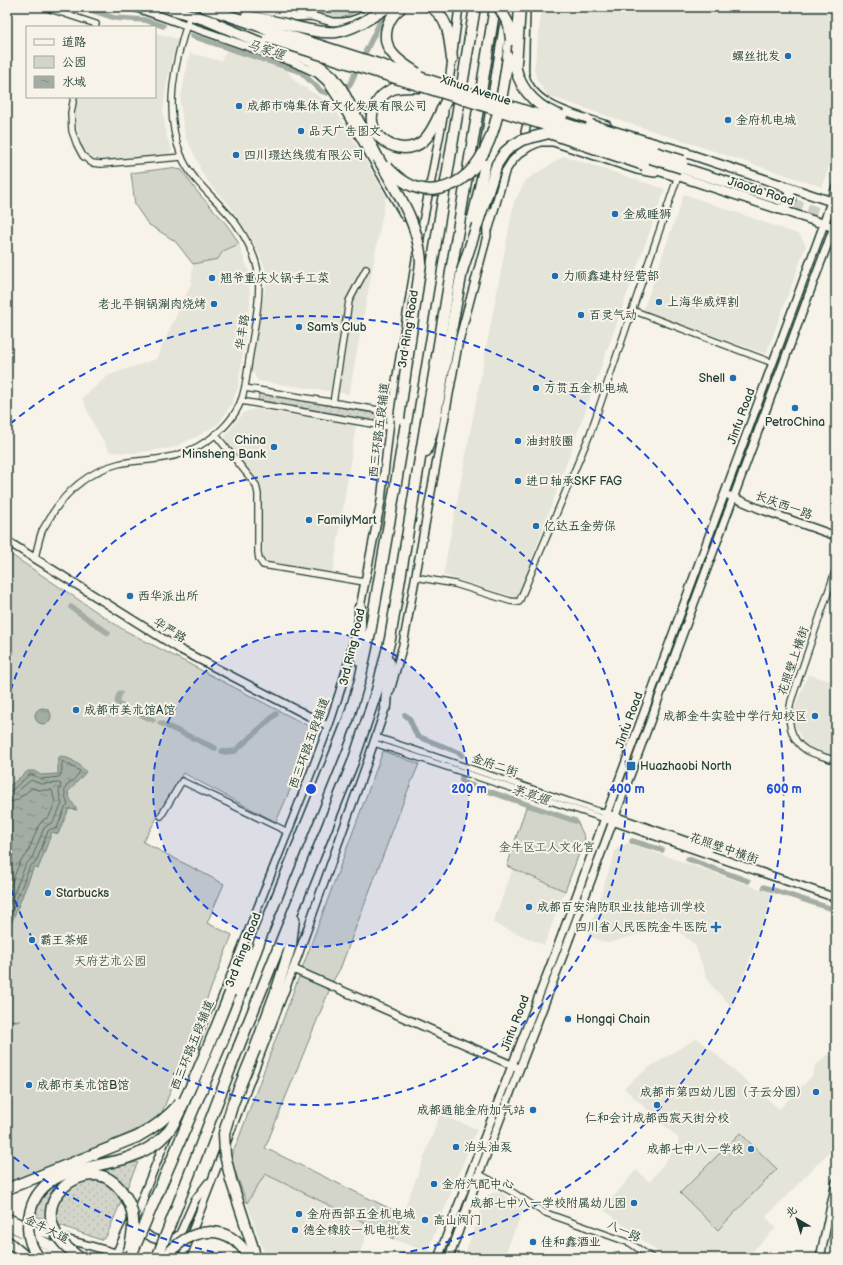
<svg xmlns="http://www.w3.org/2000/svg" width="843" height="1265" font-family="'Balsamiq Sans','LXGW WenKai TC',sans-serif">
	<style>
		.built { fill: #e5e4d9 }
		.grass { fill: url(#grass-dots); stroke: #79897f }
		.green { fill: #d3d5ca; stroke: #79897f }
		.water { fill: url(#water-ripples); stroke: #6f8077 }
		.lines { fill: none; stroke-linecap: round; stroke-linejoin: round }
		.shore { stroke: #546a60; stroke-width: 1 }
		.stream { stroke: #6f8077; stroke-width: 1.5 }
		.canal { stroke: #a4ada3; stroke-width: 5.5 }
		.highway-tunnel { stroke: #cccfc4; stroke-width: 10; stroke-dasharray: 10 5; stroke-linecap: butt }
		.street-casing { stroke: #1f3d34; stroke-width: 8 }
		.secondary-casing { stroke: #1f3d34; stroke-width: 10 }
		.primary-casing { stroke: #1f3d34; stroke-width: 11 }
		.highway-casing { stroke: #1f3d34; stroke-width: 13 }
		.street { stroke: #f7f3e8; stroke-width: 5.5 }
		.secondary { stroke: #f7f3e8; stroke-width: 7 }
		.primary { stroke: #f7f3e8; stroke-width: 8 }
		.highway { stroke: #f7f3e8; stroke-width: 10 }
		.highway-bridge-casing { stroke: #1f3d34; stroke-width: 13; stroke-linecap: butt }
		.highway-bridge { stroke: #f7f3e8; stroke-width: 10 }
		.ring { fill: none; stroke: #1d4ed8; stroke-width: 2; stroke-dasharray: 7 5 }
		.poi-dot { fill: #1f6fb2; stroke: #f7f3e8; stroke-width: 1.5 }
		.labels { text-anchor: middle; stroke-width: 4; stroke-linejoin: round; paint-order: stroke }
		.poi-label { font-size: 12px; fill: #1f3d34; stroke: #f7f3e8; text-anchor: start }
		.street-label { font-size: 12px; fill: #1f3d34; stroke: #f7f3e8 }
		.park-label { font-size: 12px; fill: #435b52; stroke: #f7f3e8 }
		.water-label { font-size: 13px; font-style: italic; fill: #405950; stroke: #f7f3e8 }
		.centre { fill: #1d4ed8; stroke: #f7f3e8; stroke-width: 2 }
		.ring-label { font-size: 12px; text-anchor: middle; font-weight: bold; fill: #1d4ed8; stroke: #f7f3e8; stroke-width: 4; stroke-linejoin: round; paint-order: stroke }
	</style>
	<defs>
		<pattern id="grass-dots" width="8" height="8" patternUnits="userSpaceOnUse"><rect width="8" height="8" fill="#d3d5ca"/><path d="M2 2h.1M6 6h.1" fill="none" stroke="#b5b8ae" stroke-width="1.8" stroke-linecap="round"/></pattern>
		<pattern id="water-ripples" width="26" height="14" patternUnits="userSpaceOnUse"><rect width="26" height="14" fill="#a4ada3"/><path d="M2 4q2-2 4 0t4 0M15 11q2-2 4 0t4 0" fill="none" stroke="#858e86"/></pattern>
	</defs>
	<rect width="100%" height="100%" fill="#f7f3e8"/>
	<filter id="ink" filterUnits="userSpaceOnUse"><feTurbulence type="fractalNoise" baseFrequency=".025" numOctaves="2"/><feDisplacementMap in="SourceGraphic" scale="8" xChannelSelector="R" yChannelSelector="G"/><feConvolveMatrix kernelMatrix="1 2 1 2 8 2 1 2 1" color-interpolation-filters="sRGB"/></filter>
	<g filter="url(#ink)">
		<!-- built -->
		<g class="built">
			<polygon points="542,7 836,7 836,144 822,187 548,96 537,80 534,70"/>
			<polygon points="155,33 179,39 176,46 172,59 167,82 163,112 167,138 172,149 168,157 99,161 91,156 83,148 80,139 74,116 77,97 155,97"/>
			<polygon points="227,49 287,71 296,82 329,103 337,112 386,196 349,394 258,381 251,369 266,283 265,268 256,247 229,205 212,187 200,170 199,164 185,136 180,103 187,65 190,53 221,61"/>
			<polygon points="564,156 665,189 518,598 443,575 514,202 526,180"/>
			<polygon points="684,194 800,235 806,246 766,354 643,311"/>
			<polygon points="239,244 249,272 250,302 238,387 230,407 218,424 198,436 172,448 133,453 110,452 93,423 82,398 109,375 156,359 191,284 193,264 218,259 223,251"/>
			<polygon points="255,409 356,425 333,572 266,562 262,557 263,551 260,487 227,441 225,436 243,413 250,410"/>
			<polygon points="808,674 836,683 836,757 805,745 794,723 794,710"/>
			<polygon points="628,843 774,894 732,1007 712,986 706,976 695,945 682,934 661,922 647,932 608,943 587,936 616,849"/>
			<polygon points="513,868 565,891 544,945 493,923"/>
			<polygon points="697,1038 779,1109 812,1076 815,1066 827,1055 836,1057 836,1131 831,1150 766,1217 776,1228 746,1258 665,1258 603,1209 636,1170 650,1182 678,1144 678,1138 624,1088 648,1068"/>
			<polygon points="440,1115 477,1129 427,1252 393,1239"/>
			<polygon points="265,1173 370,1225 358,1258 266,1258 247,1203"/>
			<polygon points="498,1191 524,1209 503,1258 463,1258 487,1195"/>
		</g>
		<!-- grass -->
		<g class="grass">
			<polygon points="259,393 377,414 376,421 258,400"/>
			<polygon points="138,1162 106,1237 101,1240 32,1215 45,1192 54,1185 67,1177 88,1171 107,1168"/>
		</g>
		<!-- green -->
		<g class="green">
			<polygon points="273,7 361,7 341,20 296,7 294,14"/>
			<path d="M170,168L182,170C188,179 194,188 200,195C215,212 228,223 239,244L223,251L218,259L193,264L175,241L148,224L135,205L131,173Z"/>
			<polygon points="7,552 124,630 316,730 276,822 183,773 143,842 224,884 207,923 232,935 159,1120 60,1163 16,1180 7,1182"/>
			<polygon points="383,751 419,764 406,795 340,969 333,981 265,1148 401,1214 393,1239 370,1225 265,1174 247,1203 230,1158 237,1143"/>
			<polygon points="526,807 576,819 585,838 565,891 507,866"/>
			<polygon points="740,1133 777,1169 718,1230 680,1193"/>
		</g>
		<!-- water -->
		<g class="water">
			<circle cx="43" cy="716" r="8"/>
			<path d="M61,756C70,758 80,764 86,772L68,792L70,799L77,810L69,809L58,834L52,832L38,869L34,867L7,934V788L28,771H34L41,775L58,774V758Z"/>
		</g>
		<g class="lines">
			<!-- shore -->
			<g class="shore">
				<path d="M7,792L11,791L29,775H33L41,779L59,777C64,772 60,766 63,761L80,771C71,788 59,780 68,805L65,808L57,828L51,829L48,831L36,862L30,866L7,923"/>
				<polyline points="7,797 13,795 31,780 41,784 59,783 61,784 59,792 62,804 53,822 48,825 44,828 32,858 26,864 7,910"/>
				<polyline points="7,803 17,800 32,788 39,790 52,790 55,803 49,817 43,820 39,825 27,854 20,862 7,894"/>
			</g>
			<!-- stream -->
			<polyline class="stream" points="7,1020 20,1021"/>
			<!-- canal -->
			<g class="canal">
				<polyline points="81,7 115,18 145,20 163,26"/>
				<polyline points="192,36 301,72 321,91 327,93"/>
				<polyline points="345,88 350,84 381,20 394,7"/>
				<polyline points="71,607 108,633"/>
				<path d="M120,693C118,697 116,701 119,705L153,720"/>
				<polyline points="405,715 409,718 417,736 460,753 462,755"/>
				<polyline points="160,723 215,748"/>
				<polyline points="222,751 226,752 235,751 276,714"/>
				<polyline points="462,777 462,782 465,783 575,821"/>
				<polyline points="632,841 662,850"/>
				<polyline points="688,859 748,881"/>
				<polyline points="764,887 836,910"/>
			</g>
			<!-- highway-tunnel -->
			<polyline class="highway-tunnel" points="779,199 836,218"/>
			<defs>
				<g id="street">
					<polyline points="44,7 96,24 95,27"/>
					<polyline points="74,97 71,113 72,131 77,145 83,156 92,163 101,164 182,157"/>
					<polyline points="632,310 773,363"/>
					<polyline points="245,388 391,412"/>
					<polyline points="241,401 389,427"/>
					<polyline points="333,403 349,301 366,269"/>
					<polyline points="215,434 256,485 258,494 258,553 259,559 263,565 364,582"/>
					<path d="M35,558C37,549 39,539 42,531C44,527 47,523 49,519C65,492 87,472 118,464C133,460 148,461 163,458C195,454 229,431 241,401C246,388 247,373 249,360C253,332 264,290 256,263C252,249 245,237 237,225C221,202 191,182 181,155C163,110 175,59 190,15"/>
					<path d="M836,569L791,701C787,719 789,739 806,750C815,755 826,757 836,761"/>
					<polyline points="415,577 455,584 510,601 519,602 590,434 678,176"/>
					<polyline points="376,737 607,814"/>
					<polyline points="374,743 605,819"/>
					<polyline points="161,816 182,781 288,832"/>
					<polyline points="479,1174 514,1193 543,1212 630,1243 652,1258"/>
				</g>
				<g id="secondary">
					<polyline points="134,7 293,62 317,73 327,82 340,102 405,217"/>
					<polyline points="250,7 295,17 311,16 333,22 343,22 350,21 361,17 376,7"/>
					<path d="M526,7C526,23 525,38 525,54C525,60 524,69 525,75C533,107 580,116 607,125"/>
					<polyline points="448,89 459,7"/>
					<polyline points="528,142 525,132 529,115"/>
					<polyline points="484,146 503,28 506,18"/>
					<polyline points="489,228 505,172 512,161 520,153 529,147 540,142 553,142 637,170 655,173"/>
					<polyline points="419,243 444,112"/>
					<polyline points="730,496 760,509 836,536"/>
					<polyline points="7,541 181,650 328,726"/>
					<polyline points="359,612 381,501 391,412 417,253"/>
					<polyline points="390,691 403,645 458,345 487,236 486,202"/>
					<polyline points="611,815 709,849"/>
					<polyline points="609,820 836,898"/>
					<polyline points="293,969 516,1067"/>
					<path d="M203,1046C232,973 261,899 290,826C316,760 344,693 357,624"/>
					<polyline points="145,1199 142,1226 145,1233 152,1238 158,1240 173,1239 180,1234 195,1200 208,1183"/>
					<polyline points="7,1217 40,1232 116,1253 128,1258"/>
					<polyline points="114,1258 141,1201 168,1134"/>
					<polyline points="182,1258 293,969 367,763 387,703"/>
					<polyline points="438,1258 556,951 824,224"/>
					<polyline points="449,1258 479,1174 564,953 834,227"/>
					<polyline points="820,1258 836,1182"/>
				</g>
				<g id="primary">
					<polyline points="686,153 836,203"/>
					<polyline points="678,176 836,228"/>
					<polyline points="778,209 786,207 791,200 790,192 784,187"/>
					<polyline points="824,224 836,188"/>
					<polyline points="834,227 836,219"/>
				</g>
				<g id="highway">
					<polyline points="164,7 214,22"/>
					<polyline points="204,7 271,30"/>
					<path d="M431,7C450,20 449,38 452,59"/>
					<polyline points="247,16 272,21"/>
					<polyline points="209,21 266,45 297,55 310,60 322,68 332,76 341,88 378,158"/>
					<polyline points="508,57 513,7"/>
					<path d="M420,87C411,87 401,86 393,89C385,92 379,98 375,106C360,134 400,161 423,141C434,131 439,114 446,101"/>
					<polyline points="654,144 686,153"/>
					<polyline points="644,165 678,176"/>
					<polyline points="682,168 779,199"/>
					<polyline points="426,451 434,425 462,271"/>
					<polyline points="360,607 360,661"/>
					<polyline points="386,706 389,662"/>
					<polyline points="230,993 249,953"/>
					<polyline points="223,1040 264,929 335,753 348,720 360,680 370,633 395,489 475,7"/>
					<polyline points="239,1046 353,762 377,690 390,639 495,7"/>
					<polyline points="255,1049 278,986 291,945 294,919"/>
					<polyline points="7,1224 75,1258"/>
					<polyline points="7,1236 53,1258"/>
				</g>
			</defs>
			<!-- street casing -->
			<use href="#street" class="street-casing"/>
			<!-- secondary casing -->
			<use href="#secondary" class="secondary-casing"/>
			<!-- primary casing -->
			<use href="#primary" class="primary-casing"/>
			<!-- highway casing -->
			<use href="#highway" class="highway-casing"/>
			<!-- street -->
			<use href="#street" class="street"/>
			<!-- secondary -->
			<use href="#secondary" class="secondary"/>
			<!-- primary -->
			<use href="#primary" class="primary"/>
			<!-- highway -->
			<use href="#highway" class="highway"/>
			<defs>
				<g id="highway-bridge">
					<path d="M402,7C387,17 380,38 392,53C399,62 408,67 417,73"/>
					<polyline points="499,7 509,25 511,40"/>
					<path d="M520,7C519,22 518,36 517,51C517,57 515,64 516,69C521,92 541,110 562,116"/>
					<path d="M272,21C291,25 317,34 336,32C355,29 372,17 388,7"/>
					<polyline points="271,30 683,161"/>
					<polyline points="268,38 682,168"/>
					<polyline points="591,125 654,144"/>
					<path d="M378,158C397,192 419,223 421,263L399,418"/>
					<path d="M387,167C400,181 417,193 438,189C493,179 501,102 508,57"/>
					<polyline points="473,218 485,165"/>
					<polyline points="462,271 497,164 505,152 512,146 522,140 549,133 644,165"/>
					<path d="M7,1189L137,1137C154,1128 167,1118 180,1103"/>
					<polyline points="7,1241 27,1258"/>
					<path d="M39,1258C30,1246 26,1233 29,1218C36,1167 90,1170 127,1158C143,1153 157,1144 168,1132C176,1122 181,1109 186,1097C202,1063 216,1028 230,993"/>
					<path d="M80,1258C68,1249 57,1240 53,1226C43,1199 70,1173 97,1175C116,1177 132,1201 133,1219C134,1227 132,1237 130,1246"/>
					<polyline points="130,1258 223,1040"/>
					<polyline points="157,1258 239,1046"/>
					<path d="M165,1258C188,1227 229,1220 249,1258"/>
					<polyline points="255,1258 253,1248 231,1180 225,1155 224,1133 233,1103 255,1049"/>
				</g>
			</defs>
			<!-- highway-bridge casing -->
			<use href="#highway-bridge" class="highway-bridge-casing"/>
			<!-- highway-bridge -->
			<use href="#highway-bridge" class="highway-bridge"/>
		</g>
	</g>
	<!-- distance rings -->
	<circle cx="311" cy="789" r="158" fill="#1d4ed8" fill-opacity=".12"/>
	<g class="ring">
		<circle cx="311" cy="789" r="158"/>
		<path d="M7 702A316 316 0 1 1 7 876"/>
		<path d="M249 1258A473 473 0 0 1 10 1154M10 424A473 473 0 1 1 373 1258"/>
	</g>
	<!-- markers -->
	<g class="poi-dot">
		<circle cx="788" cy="56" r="4"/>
		<circle cx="239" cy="106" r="4"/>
		<circle cx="728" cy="120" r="4"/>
		<circle cx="301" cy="131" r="4"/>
		<circle cx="236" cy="155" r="4"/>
		<circle cx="615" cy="214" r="4"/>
		<circle cx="555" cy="276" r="4"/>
		<circle cx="212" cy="278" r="4"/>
		<circle cx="659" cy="302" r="4"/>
		<circle cx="214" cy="304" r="4"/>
		<circle cx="581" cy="315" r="4"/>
		<circle cx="299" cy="327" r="4"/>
		<circle cx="733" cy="378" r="4"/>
		<circle cx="536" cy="388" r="4"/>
		<circle cx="795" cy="408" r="4"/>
		<circle cx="518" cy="441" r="4"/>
		<circle cx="274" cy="447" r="4"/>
		<circle cx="518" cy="481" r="4"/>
		<circle cx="309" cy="520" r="4"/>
		<circle cx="536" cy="526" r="4"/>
		<circle cx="130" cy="596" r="4"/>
		<circle cx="76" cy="710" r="4"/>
		<circle cx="815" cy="716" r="4"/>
		<rect x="626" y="761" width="10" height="10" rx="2"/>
		<circle cx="48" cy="893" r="4"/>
		<circle cx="529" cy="907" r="4"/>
		<path d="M714 921h4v4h4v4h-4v4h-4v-4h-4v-4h4z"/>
		<circle cx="32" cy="940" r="4"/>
		<circle cx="568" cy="1019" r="4"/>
		<circle cx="29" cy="1085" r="4"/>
		<circle cx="816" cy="1092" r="4"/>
		<circle cx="657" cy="1105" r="4"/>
		<circle cx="533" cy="1110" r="4"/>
		<circle cx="456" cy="1147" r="4"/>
		<circle cx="751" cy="1149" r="4"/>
		<circle cx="434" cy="1184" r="4"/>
		<circle cx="634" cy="1203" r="4"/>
		<circle cx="299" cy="1214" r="4"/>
		<circle cx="425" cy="1220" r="4"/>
		<circle cx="295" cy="1230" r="4"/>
		<circle cx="533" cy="1242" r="4"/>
	</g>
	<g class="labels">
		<!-- poi labels -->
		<g class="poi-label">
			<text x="780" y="60" text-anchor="end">螺丝批发</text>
			<text x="247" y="110">成都市嗨集体育文化发展有限公司</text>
			<text x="736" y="124">金府机电城</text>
			<text x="309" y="135">品天广告图文</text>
			<text x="244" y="159">四川璟达线缆有限公司</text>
			<text x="623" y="218">金威睡狮</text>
			<text x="563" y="280">力顺鑫建材经营部</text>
			<text x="220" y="282">翘爷重庆火锅·手工菜</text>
			<text x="667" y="306">上海华威焊割</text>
			<text x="206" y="308" text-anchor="end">老北平铜锅涮肉烧烤</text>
			<text x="589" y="319">百灵气动</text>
			<text x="307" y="331">Sam's Club</text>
			<text x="725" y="382" text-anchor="end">Shell</text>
			<text x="544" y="392">万贯五金机电城</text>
			<text x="795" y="426" text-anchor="middle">PetroChina</text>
			<text x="266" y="444" text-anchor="end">China<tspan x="266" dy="14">Minsheng Bank</tspan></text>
			<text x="526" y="445">油封胶圈</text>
			<text x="526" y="485">进口轴承SKF FAG</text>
			<text x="317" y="524">FamilyMart</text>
			<text x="544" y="530">亿达五金劳保</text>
			<text x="138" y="600">西华派出所</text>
			<text x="84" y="714">成都市美术馆A馆</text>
			<text x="807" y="720" text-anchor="end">成都金牛实验中学行知校区</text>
			<text x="640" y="770">Huazhaobi North</text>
			<text x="56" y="897">Starbucks</text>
			<text x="537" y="911">成都百安消防职业技能培训学校</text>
			<text x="707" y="931" text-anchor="end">四川省人民医院金牛医院</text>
			<text x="40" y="944">霸王茶姬</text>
			<text x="576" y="1023">Hongqi Chain</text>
			<text x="37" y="1089">成都市美术馆B馆</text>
			<text x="808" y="1096" text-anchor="end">成都市第四幼儿园（子云分园）</text>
			<text x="525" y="1114" text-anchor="end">成都通能金府加气站</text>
			<text x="657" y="1122" text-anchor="middle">仁和会计成都西宸天街分校</text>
			<text x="464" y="1151">泊头油泵</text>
			<text x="743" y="1153" text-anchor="end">成都七中八一学校</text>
			<text x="442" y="1188">金府汽配中心</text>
			<text x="626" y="1207" text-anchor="end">成都七中八一学校附属幼儿园</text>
			<text x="307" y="1218">金府西部五金机电城</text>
			<text x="433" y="1224">高山阀门</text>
			<text x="303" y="1234">德全橡胶一机电批发</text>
			<text x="541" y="1246">佳和鑫酒业</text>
		</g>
		<!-- street labels -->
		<g class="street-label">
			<text transform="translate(476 90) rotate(18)" y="4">Xihua Avenue</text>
			<text transform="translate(761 191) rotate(18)" y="4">Jiaoda Road</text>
			<text transform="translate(408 329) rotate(-81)" y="4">3rd Ring Road</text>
			<text transform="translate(242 332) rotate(-81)" y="4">华丰路</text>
			<text transform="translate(741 416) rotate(-70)" y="4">Jinfu Road</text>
			<text transform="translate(379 430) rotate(-83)" y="4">西三环路五段辅道</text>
			<text transform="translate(784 505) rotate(20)" y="4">长庆西一路</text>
			<text transform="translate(170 630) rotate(32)" y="4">华严路</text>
			<text transform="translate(352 647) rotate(-77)" y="4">3rd Ring Road</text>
			<text transform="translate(793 661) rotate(-71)" y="4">花照壁上横街</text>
			<text transform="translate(629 720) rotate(-70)" y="4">Jinfu Road</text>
			<text transform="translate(309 743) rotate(-70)" y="4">西三环路五段辅道</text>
			<text transform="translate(495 765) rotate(19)" y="4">金府二街</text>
			<text transform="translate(724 848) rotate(19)" y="4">花照壁中横街</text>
			<text transform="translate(243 950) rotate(-69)" y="4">3rd Ring Road</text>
			<text transform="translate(515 1023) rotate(-69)" y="4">Jinfu Road</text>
			<text transform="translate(192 1045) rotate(-68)" y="4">西三环路五段辅道</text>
			<text transform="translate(47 1229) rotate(27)" y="4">金牛大道</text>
			<text transform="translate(624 1231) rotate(24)" y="4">八一路</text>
		</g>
		<!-- park labels -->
		<g class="park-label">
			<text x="547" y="851">金牛区工人文化宫</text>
			<text x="110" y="965">天府艺术公园</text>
		</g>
		<!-- water labels -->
		<g class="water-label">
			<text transform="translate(266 49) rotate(18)" y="5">马家堰</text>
			<text transform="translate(531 794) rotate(19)" y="5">茅草堰</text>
		</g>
	</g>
	<circle cx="311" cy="789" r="6" class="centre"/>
	<g class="ring-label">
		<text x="469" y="793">200 m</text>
		<text x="627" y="793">400 m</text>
		<text x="784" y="793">600 m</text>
	</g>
	<!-- margin -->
	<rect width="843" height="1265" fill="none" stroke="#f7f3e8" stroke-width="24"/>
	<rect x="12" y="12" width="819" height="1241" fill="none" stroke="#1f3d34" stroke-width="1.5" filter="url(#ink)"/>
	<!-- legend -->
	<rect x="26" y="26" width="130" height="72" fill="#f7f3e8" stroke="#a1aaa0"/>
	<rect x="34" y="39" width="20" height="6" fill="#f7f3e8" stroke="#a1aaa0"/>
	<text x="62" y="46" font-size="12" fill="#1f3d34">道路</text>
	<rect x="34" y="56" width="20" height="12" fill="#d3d5ca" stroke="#a1aaa0"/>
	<text x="62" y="66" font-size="12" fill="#1f3d34">公园</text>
	<rect x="34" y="76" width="20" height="12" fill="url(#water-ripples)" stroke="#a1aaa0"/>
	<text x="62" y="86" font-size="12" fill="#1f3d34">水域</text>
	<!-- north arrow -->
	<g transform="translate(797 1219) rotate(322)" stroke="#f7f3e8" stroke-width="3" paint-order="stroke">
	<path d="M0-3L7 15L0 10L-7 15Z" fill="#1f3d34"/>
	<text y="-6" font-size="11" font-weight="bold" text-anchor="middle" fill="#1f3d34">北</text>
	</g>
</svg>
